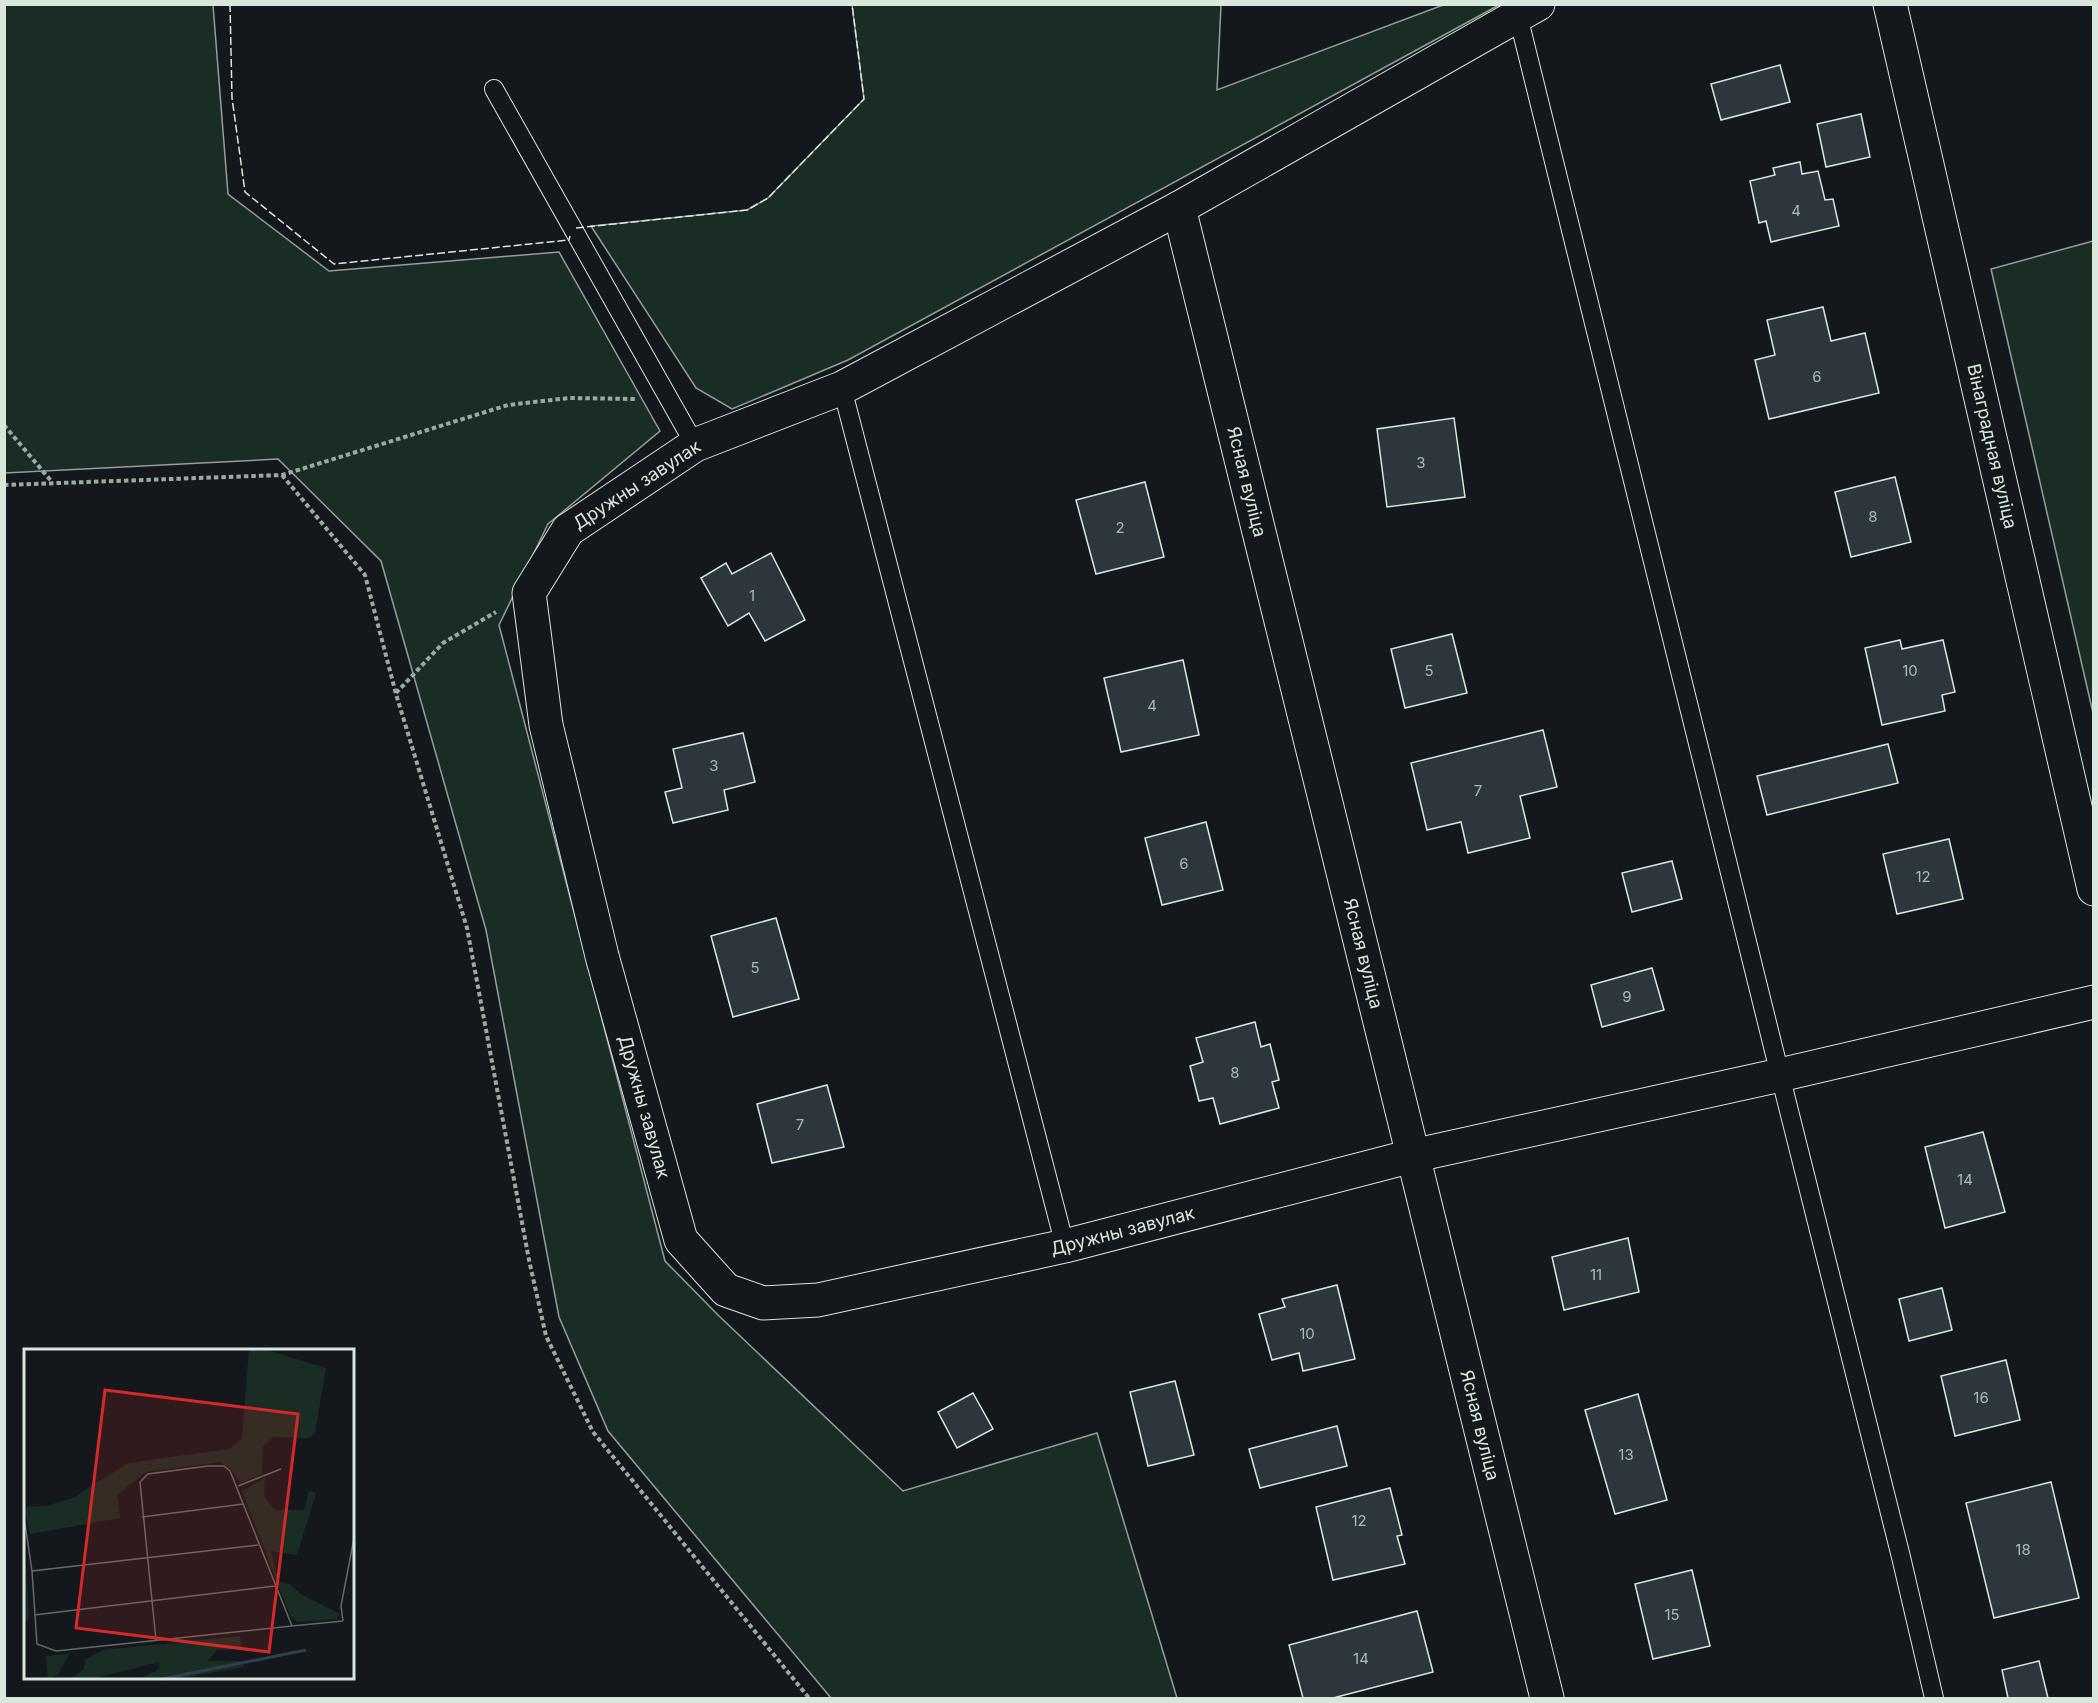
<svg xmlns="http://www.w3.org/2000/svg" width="2098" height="1703" font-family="Inter,sans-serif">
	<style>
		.green { fill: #1a2d24; stroke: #939e99; stroke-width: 1.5 }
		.building { fill: #2c363c; stroke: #d8e6dc; stroke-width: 1.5 }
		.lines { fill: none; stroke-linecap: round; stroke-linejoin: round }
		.lane-casing { stroke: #d8e6dc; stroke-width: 20 }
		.street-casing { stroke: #d8e6dc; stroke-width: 35 }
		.path { stroke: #9da8a2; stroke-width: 4; stroke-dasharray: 4.5 3; stroke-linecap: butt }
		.lane { stroke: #14181c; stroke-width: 18 }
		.street { stroke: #14181c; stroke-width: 33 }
		.fence { stroke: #d8e6dc; stroke-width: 1.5; stroke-dasharray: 8 3; stroke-linecap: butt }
		.labels { text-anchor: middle; stroke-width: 4.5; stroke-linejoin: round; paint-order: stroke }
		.number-label { font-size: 15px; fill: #adbab4 }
		.street-label { font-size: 18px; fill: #d8e6dc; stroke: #14181c }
		.inset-river { fill: none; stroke: #2f3f4d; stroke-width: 3 }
		.inset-road { fill: none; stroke: #626a69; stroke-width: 1.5 }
		.view { fill: #d62828; fill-opacity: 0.15; stroke: #d62828; stroke-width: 3 }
		.inset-edge { fill: none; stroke: #d8e6dc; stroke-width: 3 }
	</style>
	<rect width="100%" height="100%" fill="#14181c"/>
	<!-- green -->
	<g class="green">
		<polygon points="5,5 213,5 228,194 329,271 559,252 660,431 548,524 499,625 665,1261 718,1315 903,1491 1097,1433 1177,1698 831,1698 608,1431 559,1317 486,930 381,561 278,459 5,473"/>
		<polygon points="852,5 1221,5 1217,90 1443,5 1499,5 848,360 732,409 696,388 591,226 747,210 768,198 864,99"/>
		<polygon points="2093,241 2094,241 2093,713 1991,269"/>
	</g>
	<!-- building -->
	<g class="building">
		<polygon points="1780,65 1790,102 1721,120 1711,84"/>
		<polygon points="1861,114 1870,157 1826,167 1817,124"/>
		<polygon points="1800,162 1802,174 1818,171 1825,200 1833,199 1839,226 1771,242 1766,221 1759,223 1750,181 1775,175 1773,168"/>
		<polygon points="1823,307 1831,341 1865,333 1879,393 1769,419 1755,360 1775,355 1767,320"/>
		<polygon points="1454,418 1465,497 1387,507 1377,429"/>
		<polygon points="1895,477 1911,542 1851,557 1835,492"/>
		<polygon points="1145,482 1164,557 1096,574 1076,500"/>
		<polygon points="771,553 805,620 765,641 749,613 728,626 701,578 726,563 732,574"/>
		<polygon points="1452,634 1467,693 1405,708 1391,649"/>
		<polygon points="1900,640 1902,649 1943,640 1955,692 1942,695 1945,711 1882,725 1865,648"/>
		<polygon points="1183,660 1199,735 1121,752 1104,678"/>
		<polygon points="1543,730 1557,787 1520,796 1530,838 1468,853 1461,822 1427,830 1411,763"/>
		<polygon points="743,733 755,782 724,790 728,810 673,823 665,792 682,788 673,749"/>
		<polygon points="1888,744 1898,783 1767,815 1757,776"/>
		<polygon points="1206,822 1223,890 1162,905 1145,838"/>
		<polygon points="1949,839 1963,899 1897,914 1883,854"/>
		<polygon points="1672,861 1682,899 1632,912 1622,873"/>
		<polygon points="776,918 799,999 733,1017 711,936"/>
		<polygon points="1652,968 1664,1010 1602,1027 1591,985"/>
		<polygon points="1255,1022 1261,1047 1270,1044 1279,1080 1272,1082 1279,1108 1220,1124 1213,1098 1199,1101 1190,1066 1203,1062 1196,1038"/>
		<polygon points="827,1085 844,1147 772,1163 757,1104"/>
		<polygon points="1983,1132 2005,1212 1945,1228 1925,1147"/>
		<polygon points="1628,1238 1639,1292 1564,1310 1552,1257"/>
		<polygon points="1337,1285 1355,1359 1303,1371 1299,1353 1272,1360 1259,1314 1285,1307 1282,1299"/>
		<polygon points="1942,1288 1952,1330 1909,1341 1899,1299"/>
		<polygon points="2006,1360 2020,1420 1955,1436 1941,1376"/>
		<polygon points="1175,1381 1194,1455 1148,1466 1130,1392"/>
		<polygon points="973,1393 993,1429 957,1448 938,1412"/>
		<polygon points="1638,1394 1667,1500 1615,1514 1585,1410"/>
		<polygon points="1337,1426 1347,1466 1260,1488 1249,1449"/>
		<polygon points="2051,1482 2079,1598 1994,1618 1966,1503"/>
		<polygon points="1390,1488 1402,1535 1397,1536 1405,1564 1333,1580 1316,1507"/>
		<polygon points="1692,1570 1710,1646 1653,1659 1635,1584"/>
		<polygon points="1417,1611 1433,1672 1333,1698 1303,1698 1289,1645"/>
		<polygon points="2039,1661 2048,1698 2008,1698 2002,1670"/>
	</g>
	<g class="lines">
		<defs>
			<g id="lane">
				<polyline points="1518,16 1780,1075 1901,1557 1934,1698"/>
				<polyline points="494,89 695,445"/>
				<polyline points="842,388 1065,1246"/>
			</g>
			<g id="street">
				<path id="s1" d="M1538,4L1179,208L842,388L695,445L568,530L529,593L546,725L602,956L681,1240L726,1290L763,1303L818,1300L1065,1246L1412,1156L1780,1075L2094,1002"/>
				<path id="s2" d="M1890,4L2094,889"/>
				<path id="s3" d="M1179,208L1547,1698"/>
			</g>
		</defs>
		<!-- lane casing -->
		<use href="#lane" class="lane-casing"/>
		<!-- street casing -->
		<use href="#street" class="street-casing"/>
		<!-- path -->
		<g class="path">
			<polyline points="4,425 52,482"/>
			<polyline points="282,475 365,575 396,694 467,928 529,1260 546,1336 593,1432 809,1698"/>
			<polyline points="4,485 282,475 508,405 569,398 635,399"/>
			<polyline points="396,693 443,643 496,612"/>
		</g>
		<!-- lane -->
		<use href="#lane" class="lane"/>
		<!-- street -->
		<use href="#street" class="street"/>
		<!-- fence -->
		<g class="fence">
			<polyline points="230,4 232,98 245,192 334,264 569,240 570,236"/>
			<polyline points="576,228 747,210 768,198 864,99 852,4"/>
		</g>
	</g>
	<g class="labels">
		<!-- number labels -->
		<g class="number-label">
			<text x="1796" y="216">4</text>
			<text x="1817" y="382">6</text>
			<text x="1421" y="468">3</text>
			<text x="1873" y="522">8</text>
			<text x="1120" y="533">2</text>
			<text x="752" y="601">1</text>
			<text x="1429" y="676">5</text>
			<text x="1910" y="676">10</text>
			<text x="1152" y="711">4</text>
			<text x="714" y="771">3</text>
			<text x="1478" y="796">7</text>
			<text x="1184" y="869">6</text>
			<text x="1923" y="882">12</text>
			<text x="755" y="973">5</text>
			<text x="1627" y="1002">9</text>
			<text x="1235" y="1078">8</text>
			<text x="800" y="1130">7</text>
			<text x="1965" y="1185">14</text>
			<text x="1596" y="1280">11</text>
			<text x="1307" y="1339">10</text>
			<text x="1981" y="1403">16</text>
			<text x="1626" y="1460">13</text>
			<text x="1359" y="1526">12</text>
			<text x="2023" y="1555">18</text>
			<text x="1672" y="1620">15</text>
			<text x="1361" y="1664">14</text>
		</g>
		<!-- street labels -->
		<g class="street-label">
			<text dy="6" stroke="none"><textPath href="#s2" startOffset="454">Вінаградная вуліца</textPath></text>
			<text dy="6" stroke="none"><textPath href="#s3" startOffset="282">Ясная вуліца</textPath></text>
			<text transform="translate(637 485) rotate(-33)" y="6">Дружны завулак</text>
			<text dy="6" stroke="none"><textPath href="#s3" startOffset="768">Ясная вуліца</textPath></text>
			<text dy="6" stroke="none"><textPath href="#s1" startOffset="1707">Дружны завулак</textPath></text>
			<text dy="6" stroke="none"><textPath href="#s1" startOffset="2319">Дружны завулак</textPath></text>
			<text dy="6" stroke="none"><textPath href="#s3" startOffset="1254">Ясная вуліца</textPath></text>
		</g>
	</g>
	<!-- overview -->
	<g transform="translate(24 1349)">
		<rect width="330" height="330" fill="#14181c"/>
		<path d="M225,0H239L302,19L291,84L285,89L249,88L239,98L238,125L216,134L207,120L196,113L122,123L93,146L96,169L6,185L0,158L22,157L49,149L104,114L205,100L218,90ZM241,129L240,147L251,161H280L285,142L292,144L273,206L247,202L255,233L266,235L278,246L316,265L313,270L273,273L266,267L218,142ZM0,180L5,269L0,276ZM216,287L218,300L193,301L184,312H219L220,318L152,330H115L135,320V313L67,330H46L59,321L62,310L79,301ZM45,305L34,326L24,330L22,307Z" fill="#1a2d24"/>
		<path class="inset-river" d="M138,330L282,301"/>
		<path class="inset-road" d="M214,137L257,120M0,168L8,222M118,168L219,155M234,196L8,222L13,295L32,302L268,277M10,266L251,237M319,272L317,257L330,189M132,291L116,133L124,125L184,117H200L206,122L268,277L319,272"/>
		<path class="view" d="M81,41L274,65L245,303L52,279Z"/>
		<rect width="330" height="330" class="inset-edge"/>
	</g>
	<!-- border -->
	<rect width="2098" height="1703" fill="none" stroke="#d8e6dc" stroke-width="12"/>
</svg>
